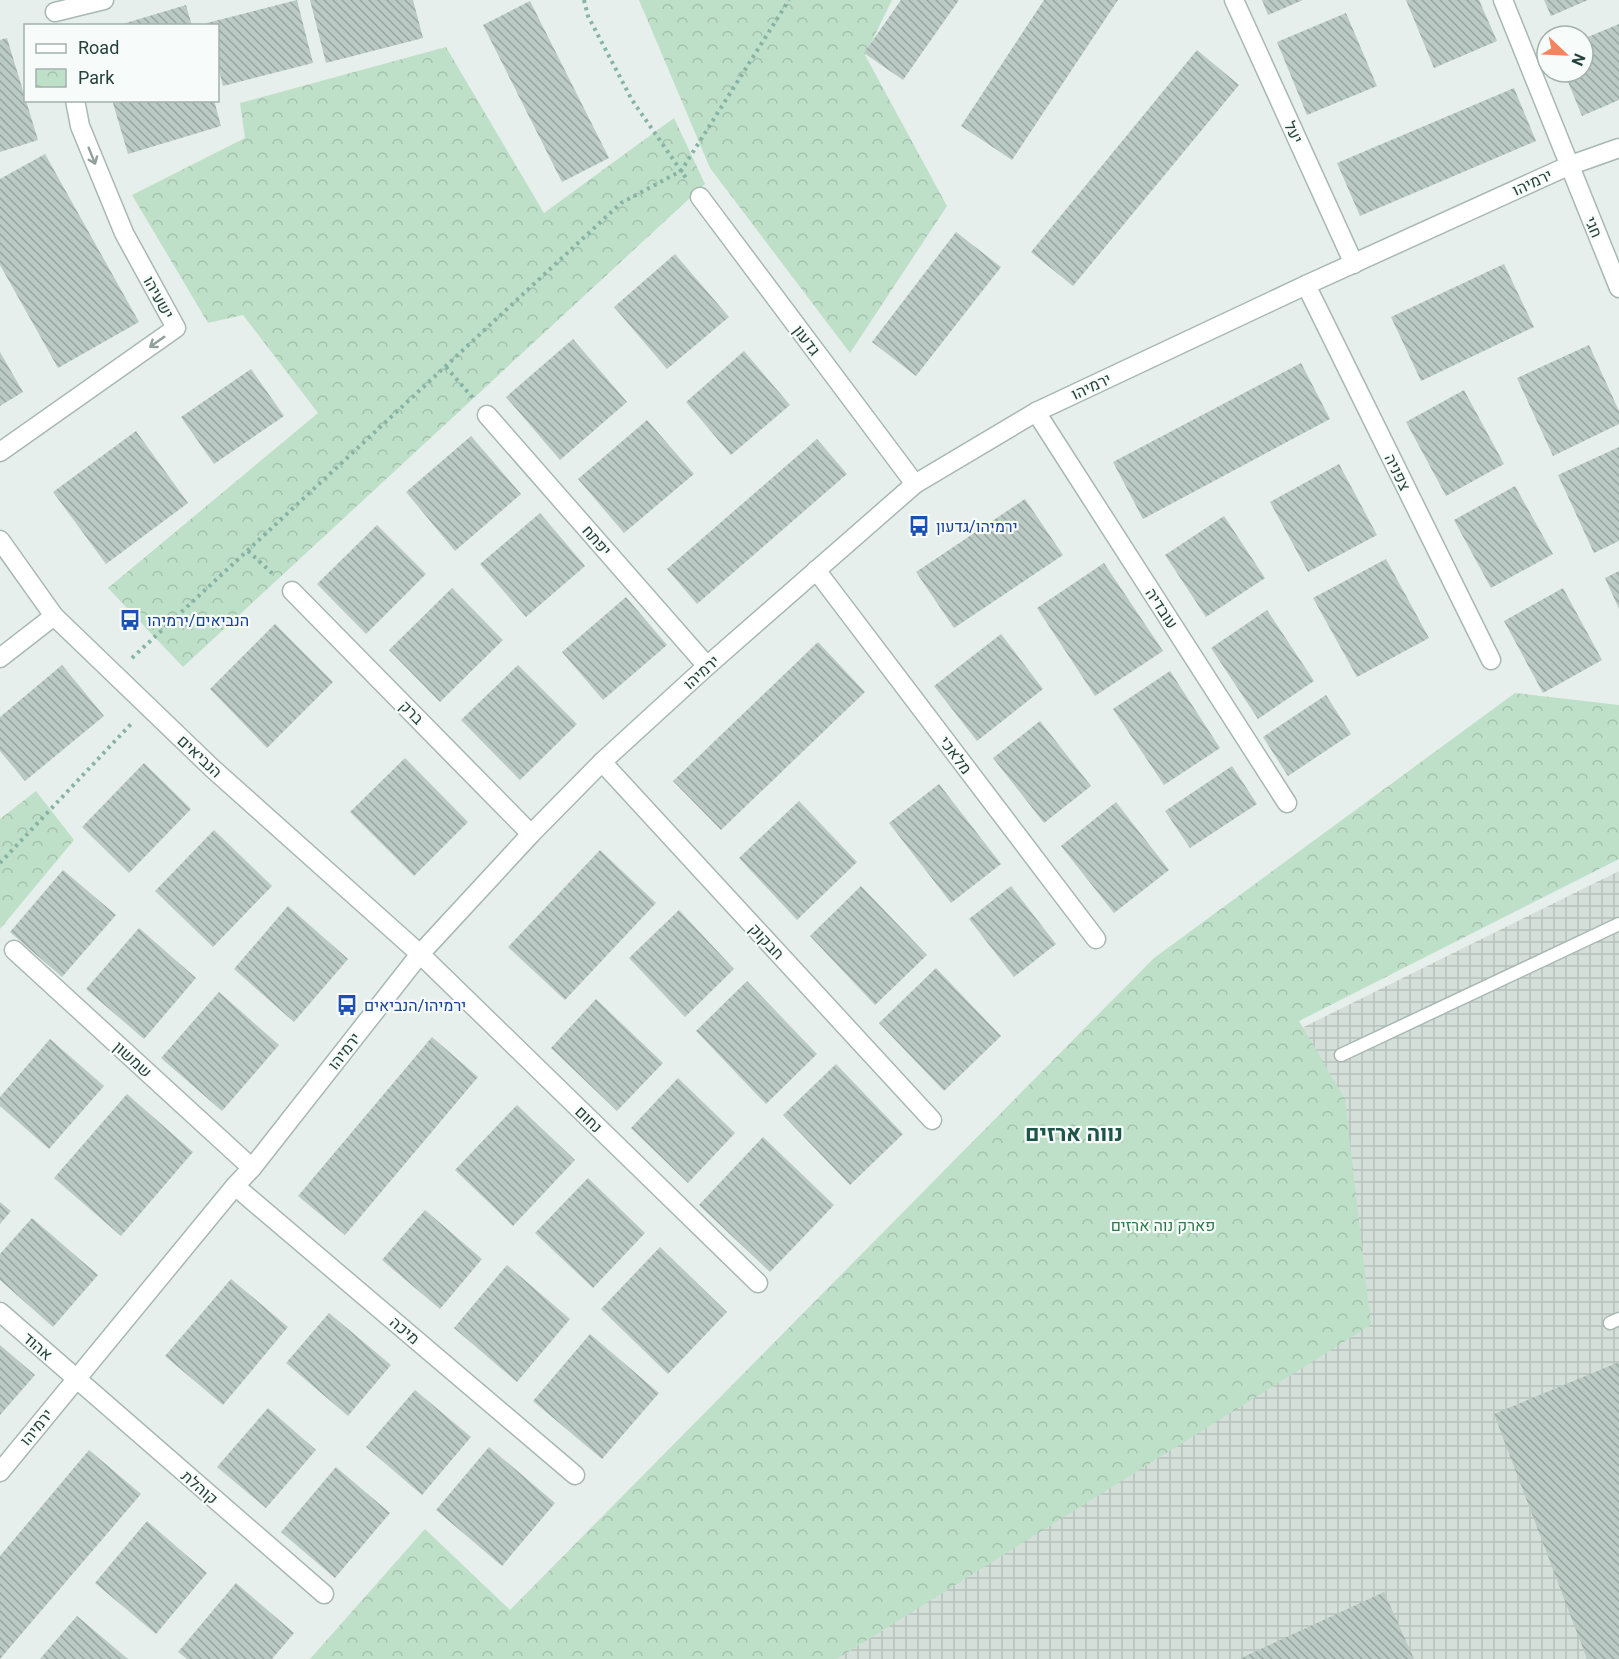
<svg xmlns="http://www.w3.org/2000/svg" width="1619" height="1659" font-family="Roboto,Heebo,sans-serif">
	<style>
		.industrial { fill: url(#industrial-grid) }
		.park { fill: url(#park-crowns) }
		.building { fill: url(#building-back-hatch) }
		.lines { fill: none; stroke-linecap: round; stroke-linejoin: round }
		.lane-casing { stroke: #a8b8b2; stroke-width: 15 }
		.street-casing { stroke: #a8b8b2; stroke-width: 21 }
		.path { stroke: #86b3a5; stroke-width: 4; stroke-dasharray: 3 4.5; stroke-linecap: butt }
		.lane { stroke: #fff; stroke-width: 12 }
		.street { stroke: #fff; stroke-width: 18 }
		.oneway { stroke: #92a09c }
		.labels { text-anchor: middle; stroke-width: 4.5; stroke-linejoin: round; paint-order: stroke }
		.street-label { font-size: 16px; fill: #24423a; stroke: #f7fbf9 }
		.transit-label { font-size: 16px; fill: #164399; stroke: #f7fbf9; text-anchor: start }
		.park-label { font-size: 16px; fill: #2d7a4b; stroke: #f7fbf9 }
		.district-label { font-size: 22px; font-weight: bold; fill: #1f5548; stroke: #f7fbf9 }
	</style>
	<defs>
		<pattern id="industrial-grid" width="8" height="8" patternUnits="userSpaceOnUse" patternTransform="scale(1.5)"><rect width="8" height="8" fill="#d4dfda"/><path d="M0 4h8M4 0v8" fill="none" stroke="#b6c1bc"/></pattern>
		<pattern id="park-crowns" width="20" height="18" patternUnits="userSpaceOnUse" patternTransform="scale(1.5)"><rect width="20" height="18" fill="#bfe0c8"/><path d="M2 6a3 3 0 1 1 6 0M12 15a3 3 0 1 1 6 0" fill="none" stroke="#a4c1ad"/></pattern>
		<pattern id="building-back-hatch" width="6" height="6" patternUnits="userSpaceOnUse" patternTransform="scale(1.5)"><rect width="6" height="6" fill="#bbcac4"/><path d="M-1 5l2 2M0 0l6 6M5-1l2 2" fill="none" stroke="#98a6a0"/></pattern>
	</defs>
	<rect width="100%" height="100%" fill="#e6efeb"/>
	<!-- industrial -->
	<polygon class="industrial" points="1619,871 1619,1659 707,1659 1237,1060"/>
	<!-- park -->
	<g class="park">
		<polygon points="639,0 892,0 865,55 947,206 850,353 710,168"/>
		<polygon points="446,47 544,213 674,118 705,184 183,667 108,588 318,413 243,315 208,323 132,195 245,138 240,103"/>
		<polygon points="1515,693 1619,705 1619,859 1299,1021 1345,1099 1371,1325 837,1659 310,1659 425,1529 510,1610 1154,958"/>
		<polygon points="36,791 74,840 0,929 0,819"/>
	</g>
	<!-- building -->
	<g class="building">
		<polygon points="297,0 313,63 223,86 218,66 218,26 207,26 207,23"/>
		<polygon points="310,0 413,0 423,38 326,63"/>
		<polygon points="901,0 959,0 903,80 864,53"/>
		<polygon points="1044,0 1118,0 1012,160 961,126"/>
		<polygon points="1262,0 1303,0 1268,15"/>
		<polygon points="1406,0 1479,0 1497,41 1434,68"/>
		<polygon points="1544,0 1588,0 1551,16"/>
		<polygon points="530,1 609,158 562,182 483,25"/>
		<polygon points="186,5 192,26 119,26 119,25"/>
		<polygon points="1346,13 1377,86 1307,115 1277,42"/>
		<polygon points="1619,24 1619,100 1582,116 1564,72 1583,72 1583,39"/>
		<polygon points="7,38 38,140 0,152 0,40"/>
		<polygon points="1197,50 1239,85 1073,286 1031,252"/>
		<polygon points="1514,88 1536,141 1360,216 1337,163"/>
		<polygon points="112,100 214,100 221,126 128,154"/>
		<polygon points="45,154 139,322 58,368 0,265 0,179"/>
		<polygon points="956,232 1001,267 916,376 872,342"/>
		<polygon points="675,254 729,317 667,369 614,307"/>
		<polygon points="1504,264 1534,327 1421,381 1391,317"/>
		<polygon points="573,339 627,402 560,460 506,397"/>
		<polygon points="1589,345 1619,411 1619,424 1553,456 1517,378"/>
		<polygon points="744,351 790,405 731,455 686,402"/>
		<polygon points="0,352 23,392 0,406"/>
		<polygon points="1301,363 1330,419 1143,519 1113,462"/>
		<polygon points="251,369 284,416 214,464 181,417"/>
		<polygon points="1464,390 1504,464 1446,496 1406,422"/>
		<polygon points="647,420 694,474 624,533 578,479"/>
		<polygon points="136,431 188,503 106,564 53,492"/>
		<polygon points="471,436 521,494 455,551 406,492"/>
		<polygon points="817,439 847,474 697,604 667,569"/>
		<polygon points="1619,447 1619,541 1594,553 1558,475"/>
		<polygon points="1339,464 1377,535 1308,572 1270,502"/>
		<polygon points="1515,486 1553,554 1491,588 1454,520"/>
		<polygon points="1025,499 1063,555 954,628 916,572"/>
		<polygon points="540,513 585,566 526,617 480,564"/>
		<polygon points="1224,516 1265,578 1206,617 1165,555"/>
		<polygon points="377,525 426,574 366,634 317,584"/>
		<polygon points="1386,559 1429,638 1357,677 1313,598"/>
		<polygon points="1104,563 1163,651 1095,696 1037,608"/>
		<polygon points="1619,571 1619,609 1605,578"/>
		<polygon points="452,588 503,640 440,702 389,650"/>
		<polygon points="1563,588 1602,660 1543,693 1504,621"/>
		<polygon points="626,597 667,645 603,700 562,652"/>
		<polygon points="1267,610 1314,681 1258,719 1211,648"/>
		<polygon points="275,624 333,682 267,748 210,689"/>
		<polygon points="1001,634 1043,689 977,741 934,686"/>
		<polygon points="818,642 865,692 721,830 673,781"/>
		<polygon points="62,665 104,716 25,781 0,751 0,717"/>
		<polygon points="518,665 577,724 520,780 461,720"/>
		<polygon points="1170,671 1220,748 1164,785 1113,709"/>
		<polygon points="1326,695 1351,734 1288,776 1263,737"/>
		<polygon points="1040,721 1091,786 1044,823 993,758"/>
		<polygon points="405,758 468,822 414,876 350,812"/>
		<polygon points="144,763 191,809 129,873 82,827"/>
		<polygon points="1232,766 1257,804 1190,848 1165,811"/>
		<polygon points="939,784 1001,864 951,903 889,823"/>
		<polygon points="799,801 857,862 797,920 739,858"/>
		<polygon points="1116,802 1169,870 1114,913 1061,846"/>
		<polygon points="214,830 272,886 213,947 155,891"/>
		<polygon points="600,850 656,903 565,1000 508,947"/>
		<polygon points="63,870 116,915 62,977 10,932"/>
		<polygon points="861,886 927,955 875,1005 810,936"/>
		<polygon points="1011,886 1056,944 1014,977 969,919"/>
		<polygon points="288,906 348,959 294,1022 234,969"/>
		<polygon points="679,910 734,969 685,1017 629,958"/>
		<polygon points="139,928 196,978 144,1039 86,989"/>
		<polygon points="936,968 1001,1036 944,1091 879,1023"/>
		<polygon points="747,981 817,1054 766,1104 696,1031"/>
		<polygon points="219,992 279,1045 222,1111 161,1058"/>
		<polygon points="596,999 663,1063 617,1111 551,1048"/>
		<polygon points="432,1037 478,1077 345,1235 298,1196"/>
		<polygon points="50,1039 104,1086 49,1149 0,1106 0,1097"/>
		<polygon points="836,1064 903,1134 850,1185 783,1115"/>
		<polygon points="678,1078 735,1133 688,1183 631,1128"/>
		<polygon points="127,1094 193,1152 121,1236 54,1178"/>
		<polygon points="517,1105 575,1160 513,1226 455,1170"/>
		<polygon points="763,1137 834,1205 770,1272 699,1205"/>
		<polygon points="588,1178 645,1233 593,1288 535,1233"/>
		<polygon points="0,1202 11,1211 0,1224"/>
		<polygon points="425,1210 482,1259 440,1309 382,1260"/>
		<polygon points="32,1218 98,1275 53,1327 0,1280 0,1254"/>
		<polygon points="660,1247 727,1312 668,1374 601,1309"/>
		<polygon points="507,1265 570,1319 517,1382 454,1328"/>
		<polygon points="231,1279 288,1327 223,1405 165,1356"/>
		<polygon points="329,1313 391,1365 348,1416 286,1363"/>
		<polygon points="590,1334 659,1393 602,1459 533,1401"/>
		<polygon points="0,1345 35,1375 0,1415"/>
		<polygon points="1619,1362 1619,1659 1587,1659 1494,1414"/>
		<polygon points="415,1390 471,1437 422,1495 366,1447"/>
		<polygon points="268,1408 316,1450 266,1508 217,1467"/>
		<polygon points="489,1447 555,1503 502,1566 436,1510"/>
		<polygon points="89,1450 141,1494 0,1659 0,1556"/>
		<polygon points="336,1467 390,1513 335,1578 281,1532"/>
		<polygon points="147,1521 207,1573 156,1634 95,1583"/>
		<polygon points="236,1583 294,1633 272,1659 187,1659 178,1652"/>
		<polygon points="1384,1592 1414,1659 1239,1659"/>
		<polygon points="77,1616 128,1659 40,1659"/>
	</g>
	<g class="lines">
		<defs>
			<g id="lane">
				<polyline points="1341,1055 1619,924"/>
				<polyline points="1610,1323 1619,1319"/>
			</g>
			<g id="street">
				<polyline points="1234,0 1354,264"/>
				<polyline points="1503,0 1619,288"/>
				<polyline points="55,12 104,0"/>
				<polyline points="700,197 915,484"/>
				<polyline points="1306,285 1491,660"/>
				<polyline points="1036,412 1287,803"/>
				<polyline points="487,415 707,666"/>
				<polyline points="0,452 176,328 124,233 80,126 75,100"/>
				<polyline points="0,540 54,616 213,769 420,954 758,1283"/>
				<polyline points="816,570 1096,939"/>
				<polyline points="292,591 531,834"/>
				<polyline points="0,658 54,616"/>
				<polyline points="602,762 932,1120"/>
				<polyline points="14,950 252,1168"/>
				<polyline points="235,1186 575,1475"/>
				<polyline points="0,1312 324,1594"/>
				<polyline points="0,1472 235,1186 252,1168 420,954 531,834 602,762 707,666 915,484 1036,412 1306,285 1568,166 1619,148"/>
			</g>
		</defs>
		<!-- lane casing -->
		<use href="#lane" class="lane-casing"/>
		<!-- street casing -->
		<use href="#street" class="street-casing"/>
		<!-- path -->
		<g class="path">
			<polyline points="584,0 588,16 632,100 686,178"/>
			<polyline points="446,367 473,398"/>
			<polyline points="248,551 274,575"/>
			<polyline points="132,658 621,203 681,171 789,0"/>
			<polyline points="0,863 131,724"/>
		</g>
		<!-- lane -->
		<use href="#lane" class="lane"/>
		<!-- street -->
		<use href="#street" class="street"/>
	</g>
	<!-- one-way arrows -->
	<defs><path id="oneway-shaft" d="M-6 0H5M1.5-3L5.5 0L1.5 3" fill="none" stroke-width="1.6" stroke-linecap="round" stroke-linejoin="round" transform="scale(1.5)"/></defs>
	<g class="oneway">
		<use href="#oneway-shaft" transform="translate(92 156) rotate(68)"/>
		<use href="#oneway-shaft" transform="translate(157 342) rotate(145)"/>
	</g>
	<!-- icons -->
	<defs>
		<symbol id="bus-bare" viewBox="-9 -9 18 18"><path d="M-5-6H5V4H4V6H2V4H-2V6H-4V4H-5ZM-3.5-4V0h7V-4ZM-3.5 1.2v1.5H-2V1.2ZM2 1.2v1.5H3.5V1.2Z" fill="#1a4fb4" stroke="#f7fbf9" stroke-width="2.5" paint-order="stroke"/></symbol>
	</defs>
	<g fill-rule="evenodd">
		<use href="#bus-bare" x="904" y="511" width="30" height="30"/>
		<use href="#bus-bare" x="115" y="605" width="30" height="30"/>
		<use href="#bus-bare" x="332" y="990" width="30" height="30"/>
	</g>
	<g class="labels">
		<!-- street labels -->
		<g class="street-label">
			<text transform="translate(1294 132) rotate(65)" y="6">יעל</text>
			<text transform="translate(1532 182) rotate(-25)" y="6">ירמיהו</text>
			<text transform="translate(1594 227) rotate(67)" y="6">חגי</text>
			<text transform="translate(159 297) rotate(61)" y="6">ישעיהו</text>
			<text transform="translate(807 340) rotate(53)" y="6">גדעון</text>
			<text transform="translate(1091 386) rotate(-25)" y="6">ירמיהו</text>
			<text transform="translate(1398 472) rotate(64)" y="6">צפניה</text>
			<text transform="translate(597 540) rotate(49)" y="6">יפתח</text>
			<text transform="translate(1162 608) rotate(57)" y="6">עובדיה</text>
			<text transform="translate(701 672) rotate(-42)" y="6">ירמיהו</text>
			<text transform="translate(412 712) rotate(45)" y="6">ברק</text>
			<text transform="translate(956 755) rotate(53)" y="6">מלאכי</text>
			<text transform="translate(200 756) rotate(43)" y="6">הנביאים</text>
			<text transform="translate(767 941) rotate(47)" y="6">חבקוק</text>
			<text transform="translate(344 1051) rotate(-52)" y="6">ירמיהו</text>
			<text transform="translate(133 1059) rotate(42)" y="6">שמשון</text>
			<text transform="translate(589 1119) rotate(44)" y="6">נחום</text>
			<text transform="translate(405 1330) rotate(40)" y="6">מיכה</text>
			<text transform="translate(38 1346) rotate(41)" y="6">אהוד</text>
			<text transform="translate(36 1427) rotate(-51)" y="6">ירמיהו</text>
			<text transform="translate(200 1487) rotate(41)" y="6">קוהלת</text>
		</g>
		<!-- transit labels -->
		<g class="transit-label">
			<text x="936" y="532">ירמיהו/גדעון</text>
			<text x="147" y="626">הנביאים/ירמיהו</text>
			<text x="364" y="1011">ירמיהו/הנביאים</text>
		</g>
		<!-- park labels -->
		<g class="park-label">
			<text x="1163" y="1231">פארק נוה ארזים</text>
		</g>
		<!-- district labels -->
		<g class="district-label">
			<text x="1074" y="1141">נווה ארזים</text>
		</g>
	</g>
	<!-- legend -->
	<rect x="24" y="24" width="195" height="78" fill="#f7fbf9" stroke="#a3b1ad" stroke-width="1.5"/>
	<rect x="36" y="44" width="30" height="9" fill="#ffffff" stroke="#a3b1ad" stroke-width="1.5"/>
	<text x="78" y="54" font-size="18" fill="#24423a">Road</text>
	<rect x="36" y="69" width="30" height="18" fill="url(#park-crowns)" stroke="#a3b1ad" stroke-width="1.5"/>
	<text x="78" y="84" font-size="18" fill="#24423a">Park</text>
	<!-- north arrow -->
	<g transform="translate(1565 54) rotate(113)"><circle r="28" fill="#f7fbf9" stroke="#a3b1ad" stroke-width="1.5"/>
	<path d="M0-4.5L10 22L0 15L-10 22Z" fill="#f4845f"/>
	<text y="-9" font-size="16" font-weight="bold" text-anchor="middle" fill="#24423a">N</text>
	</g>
</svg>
